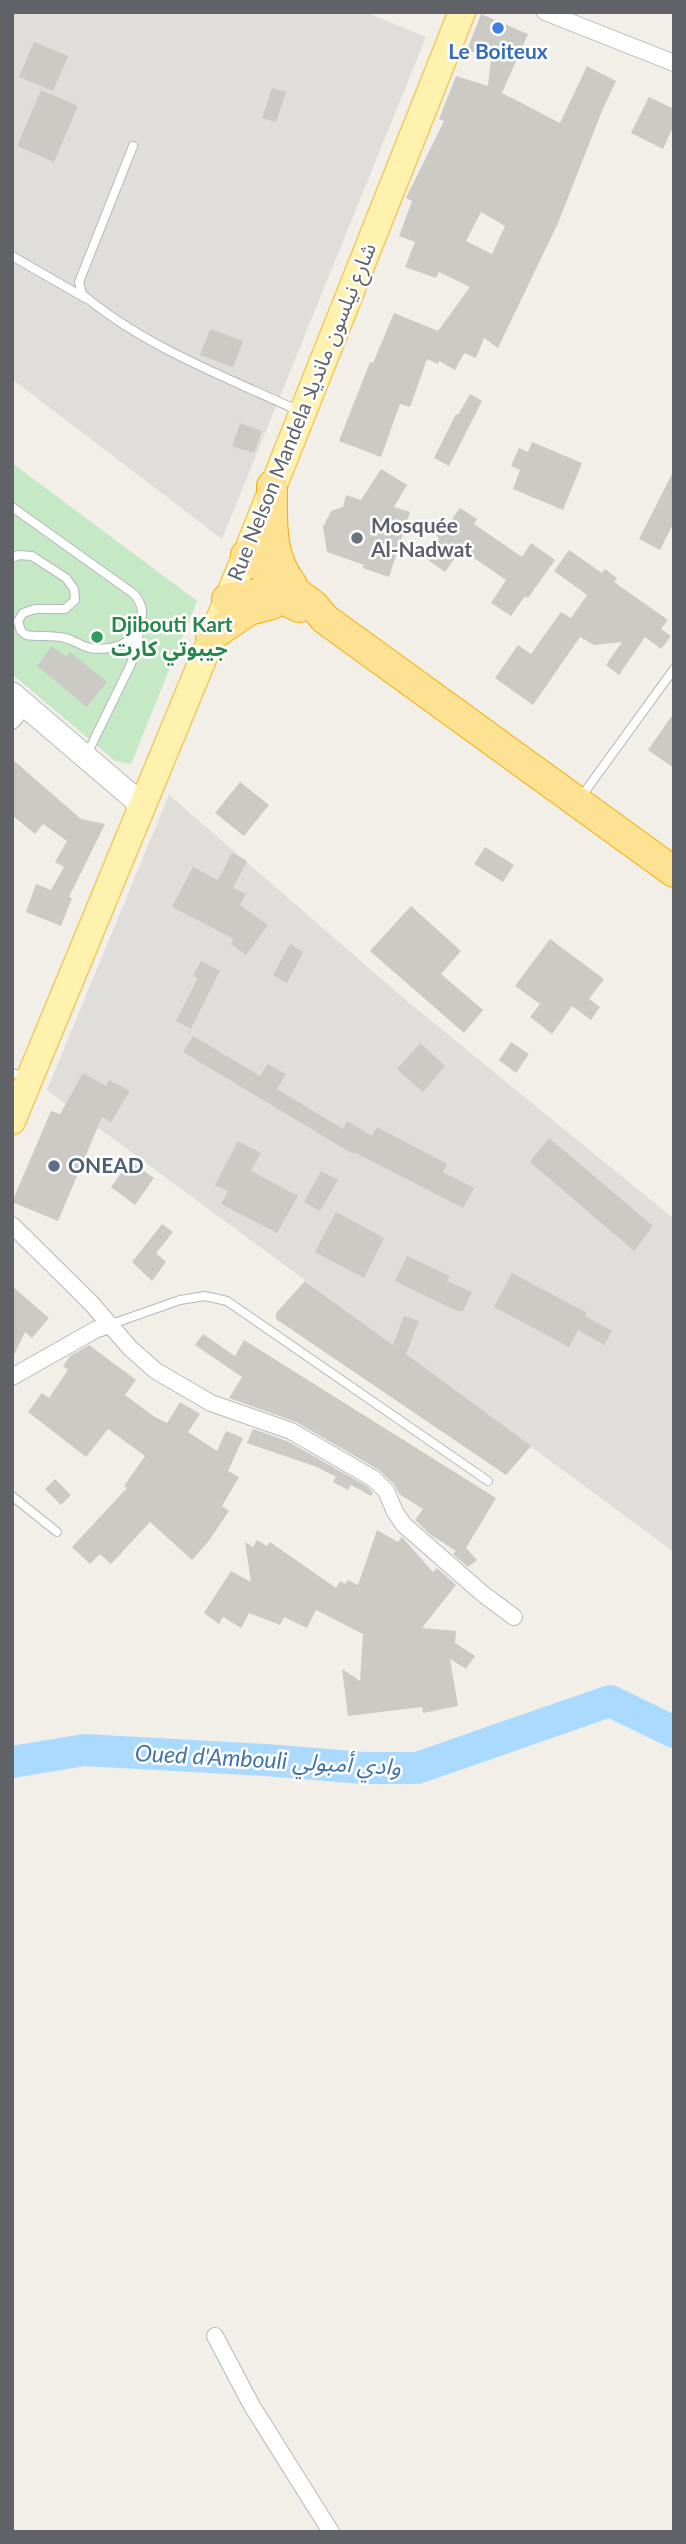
<svg xmlns="http://www.w3.org/2000/svg" width="686" height="2544" font-family="Lato,'Noto Sans Arabic',sans-serif">
	<style>
		.industrial { fill: #e0deda }
		.green { fill: #c5e8c5 }
		.lines { fill: none; stroke-linecap: round; stroke-linejoin: round }
		.river { stroke: #aadaff; stroke-width: 32 }
		.building { fill: #cccac5; fill-rule: evenodd }
		.lane-casing { stroke: #b5b8bc; stroke-width: 10 }
		.street-casing { stroke: #b5b8bc; stroke-width: 18 }
		.secondary-casing { stroke: #b6babf; stroke-width: 25 }
		.primary-casing { stroke: #f2c960; stroke-width: 29 }
		.highway-casing { stroke: #f9ab00; stroke-width: 32 }
		.lane { stroke: #fff; stroke-width: 8 }
		.street { stroke: #fff; stroke-width: 16 }
		.secondary { stroke: #fff; stroke-width: 23 }
		.primary { stroke: #fff2af; stroke-width: 26 }
		.highway { stroke: #fde293; stroke-width: 30 }
		.shop-dot { fill: #3f7fe0; stroke: #fff; stroke-width: 2.5 }
		.worship-dot { fill: #6b7280; stroke: #fff; stroke-width: 2.5 }
		.leisure-dot { fill: #2e9e5b; stroke: #fff; stroke-width: 2.5 }
		.service-dot { fill: #5c6f8a; stroke: #fff; stroke-width: 2.5 }
		.labels { text-anchor: middle; stroke-width: 5; stroke-linejoin: round; paint-order: stroke }
		.shop-label { font-size: 21px; font-weight: bold; fill: #366cbe; stroke: #fff }
		.street-label { font-size: 21px; fill: #5f6368; stroke: #fff }
		.worship-label { font-size: 21px; font-weight: bold; fill: #5b616d; stroke: #fff; text-anchor: start }
		.leisure-label { font-size: 21px; font-weight: bold; fill: #27864d; stroke: #fff; text-anchor: start }
		.service-label { font-size: 21px; font-weight: bold; fill: #4e5e75; stroke: #fff; text-anchor: start }
		.water-label { font-size: 23px; font-style: italic; fill: #4174aa; stroke: #fff }
	</style>
	<rect width="100%" height="100%" fill="#f1efe8"/>
	<!-- industrial -->
	<g class="industrial">
		<polygon points="12,12 365,12 426,37 222,539 12,379"/>
		<polygon points="169,795 407,1001 674,1219 674,1552 47,1090"/>
	</g>
	<!-- green -->
	<polygon class="green" points="12,463 197,601 131,764 115,761 12,674"/>
	<g class="lines">
		<!-- river -->
		<polyline class="river" points="12,1762 84,1750 266,1760 363,1768 417,1768 610,1701 674,1732"/>
	</g>
	<!-- building -->
	<g class="building">
		<path d="M481,14L528,34L502,93L560,123L587,66L616,81L602,111L558,223L498,348L484,338L476,358L464,353L455,370L439,361L438,364L427,359L410,407L400,404L381,457L339,441L370,362L373,363L394,313L438,331L470,287L439,272L436,278L405,267L415,242L399,236L412,201L406,198L444,121L439,119L456,76L488,86L491,58L467,50ZM481,212L505,226L492,254L466,241Z"/>
		<polygon points="34,42 68,56 53,91 19,77"/>
		<polygon points="272,88 286,92 276,122 262,118"/>
		<polygon points="41,90 78,106 54,162 17,146"/>
		<polygon points="649,97 674,109 674,125 663,149 631,133"/>
		<polygon points="210,329 243,341 233,367 200,355"/>
		<polygon points="470,394 482,401 449,466 434,458 456,414 458,415"/>
		<polygon points="240,423 262,431 254,453 232,446"/>
		<polygon points="532,442 582,463 563,510 513,489 520,470 511,466 519,448 528,452"/>
		<polygon points="381,469 407,485 394,507 410,512 389,577 363,568 364,565 327,552 323,527 331,511 343,507 346,495 361,500"/>
		<polygon points="674,470 674,522 660,550 639,539"/>
		<polygon points="460,508 477,519 474,524 522,557 531,543 555,560 528,598 525,596 511,616 491,603 506,580 461,549 445,572 425,558 439,538 436,535 446,521 449,523"/>
		<polygon points="569,550 602,573 605,569 617,578 614,582 668,620 661,629 671,636 661,649 645,637 619,675 606,665 622,642 594,645 580,637 533,705 495,678 518,645 531,654 561,612 571,618 587,595 554,571"/>
		<polygon points="52,646 66,657 70,652 107,682 87,707 37,666"/>
		<polygon points="674,713 674,768 648,750"/>
		<polygon points="12,759 81,819 105,824 69,897 72,898 61,926 26,912 36,884 51,890 64,867 55,862 67,841 43,824 35,834 12,815"/>
		<polygon points="240,782 269,805 244,836 215,813"/>
		<polygon points="485,847 514,865 503,882 474,864"/>
		<polygon points="232,853 247,861 233,888 246,894 240,905 268,925 246,955 231,944 234,939 172,907 193,867 218,880"/>
		<polygon points="411,906 461,951 441,974 483,1010 464,1033 370,951"/>
		<polygon points="550,939 604,979 589,999 600,1007 591,1020 572,1006 552,1034 530,1017 540,1004 515,986"/>
		<polygon points="290,944 303,952 287,983 273,975"/>
		<polygon points="201,961 220,971 191,1029 176,1021 198,978 193,976"/>
		<polygon points="193,1036 260,1076 268,1064 286,1074 277,1089 343,1129 347,1121 372,1136 377,1127 447,1164 443,1172 474,1188 463,1208 354,1152 353,1154 183,1052"/>
		<polygon points="511,1042 529,1054 516,1073 499,1060"/>
		<polygon points="420,1043 445,1066 423,1092 397,1069"/>
		<polygon points="83,1073 106,1086 109,1080 130,1091 111,1122 102,1117 58,1221 12,1202 51,1111 60,1114"/>
		<polygon points="549,1138 653,1226 634,1251 530,1162"/>
		<polygon points="238,1141 261,1153 251,1171 298,1196 277,1233 221,1204 228,1191 215,1185"/>
		<polygon points="130,1161 154,1178 135,1205 111,1187"/>
		<polygon points="321,1171 338,1180 320,1211 304,1202"/>
		<polygon points="336,1212 384,1238 364,1278 315,1252"/>
		<polygon points="162,1224 173,1232 156,1253 166,1262 152,1281 132,1262"/>
		<polygon points="407,1256 450,1276 447,1281 472,1292 463,1311 457,1311 395,1281"/>
		<polygon points="512,1273 587,1313 585,1316 612,1331 604,1345 578,1330 569,1347 494,1307"/>
		<polygon points="305,1281 393,1345 404,1316 419,1321 406,1354 531,1446 506,1475 276,1319 276,1313"/>
		<polygon points="12,1286 49,1318 32,1338 25,1332 12,1359"/>
		<polygon points="203,1334 235,1356 244,1340 496,1498 466,1548 477,1560 468,1567 453,1554 456,1551 431,1535 415,1520 423,1509 399,1494 394,1484 379,1470 296,1422 229,1398 242,1377 195,1345"/>
		<polygon points="89,1345 136,1380 125,1395 155,1417 167,1423 180,1402 200,1414 188,1432 217,1451 226,1431 243,1438 228,1471 239,1477 222,1506 229,1511 208,1542 192,1560 150,1522 111,1564 100,1554 90,1564 72,1547 127,1488 124,1486 145,1456 108,1429 86,1457 28,1412 42,1393 49,1398 68,1370 63,1366 70,1356"/>
		<polygon points="253,1429 287,1441 368,1487 373,1493 371,1496 351,1485 348,1490 333,1482 336,1477 317,1467 247,1443"/>
		<polygon points="55,1479 71,1495 61,1505 45,1489"/>
		<polygon points="377,1530 398,1542 402,1537 433,1572 437,1568 456,1585 422,1628 456,1631 455,1643 475,1656 466,1669 450,1659 458,1706 423,1713 422,1707 348,1716 342,1669 360,1681 363,1634 316,1610 307,1628 284,1617 280,1625 249,1613 241,1628 223,1617 219,1624 204,1613 231,1571 251,1582 245,1542 253,1547 257,1540 267,1546 270,1542 336,1588 340,1581 345,1584 348,1580 358,1585"/>
	</g>
	<g class="lines">
		<defs>
			<g id="lane">
				<path d="M133,146L79,282L82,294C145,347 226,377 299,411"/>
				<polyline points="12,256 85,298"/>
				<path d="M12,507L134,594C142,604 144,611 140,624C135,645 109,651 90,648C81,646 74,640 65,638C52,635 39,637 26,635L21,631L18,621L23,613L35,609H65L75,600L74,589L66,578L32,556L19,555L12,558"/>
				<polyline points="87,754 131,664 139,632"/>
				<polyline points="581,797 674,669"/>
				<polyline points="12,1073 27,1077"/>
				<polyline points="109,1325 180,1300 205,1296 227,1301 488,1481"/>
				<polyline points="12,1496 57,1532"/>
			</g>
			<g id="street">
				<polyline points="545,12 674,63"/>
				<polyline points="12,721 25,705"/>
				<polyline points="12,1225 91,1303 130,1348 156,1371 211,1403 291,1431 374,1479 386,1491 395,1512 404,1525 483,1594 514,1617"/>
				<polyline points="12,1377 95,1330 109,1325"/>
				<polyline points="215,2336 252,2406 331,2532"/>
			</g>
			<polyline id="secondary" points="12,694 142,805"/>
			<polyline id="primary" points="12,1121 246,555 462,12"/>
			<g id="highway">
				<path d="M272,486C272,523 269,555 292,585"/>
				<polyline points="246,555 313,605 325,619 674,872"/>
				<path d="M227,599C263,593 266,589 299,607"/>
				<polyline points="211,636 249,610 272,604"/>
			</g>
		</defs>
		<!-- lane casing -->
		<use href="#lane" class="lane-casing"/>
		<!-- street casing -->
		<use href="#street" class="street-casing"/>
		<!-- secondary casing -->
		<use href="#secondary" class="secondary-casing"/>
		<!-- primary casing -->
		<use href="#primary" class="primary-casing"/>
		<!-- highway casing -->
		<use href="#highway" class="highway-casing"/>
		<!-- lane -->
		<use href="#lane" class="lane"/>
		<!-- street -->
		<use href="#street" class="street"/>
		<!-- secondary -->
		<use href="#secondary" class="secondary"/>
		<!-- primary -->
		<use href="#primary" class="primary"/>
		<!-- highway -->
		<use href="#highway" class="highway"/>
	</g>
	<!-- markers -->
	<circle class="shop-dot" cx="498" cy="28" r="7"/>
	<circle class="worship-dot" cx="357" cy="538" r="7"/>
	<circle class="leisure-dot" cx="97" cy="637" r="7"/>
	<circle class="service-dot" cx="54" cy="1166" r="7"/>
	<g class="labels">
		<!-- shop labels -->
		<g class="shop-label">
			<text x="498" y="59">Le Boiteux</text>
		</g>
		<!-- street labels -->
		<g class="street-label">
			<text transform="translate(302 412) rotate(-68)" y="7">Rue Nelson Mandela شارع نيلسون مانديلا</text>
		</g>
		<!-- worship labels -->
		<g class="worship-label">
			<text x="371" y="533">Mosquée<tspan x="371" dy="24">Al-Nadwat</tspan></text>
		</g>
		<!-- leisure labels -->
		<g class="leisure-label">
			<text x="111" y="632">Djibouti Kart<tspan x="111" dy="24">جيبوتي كارت</tspan></text>
		</g>
		<!-- service labels -->
		<g class="service-label">
			<text x="68" y="1173">ONEAD</text>
		</g>
		<!-- water labels -->
		<g class="water-label">
			<text transform="translate(268 1760) rotate(3)" y="8">Oued d'Ambouli وادي أمبولي</text>
		</g>
	</g>
	<!-- border -->
	<rect width="686" height="2544" fill="none" stroke="#5f6368" stroke-width="28"/>
</svg>
